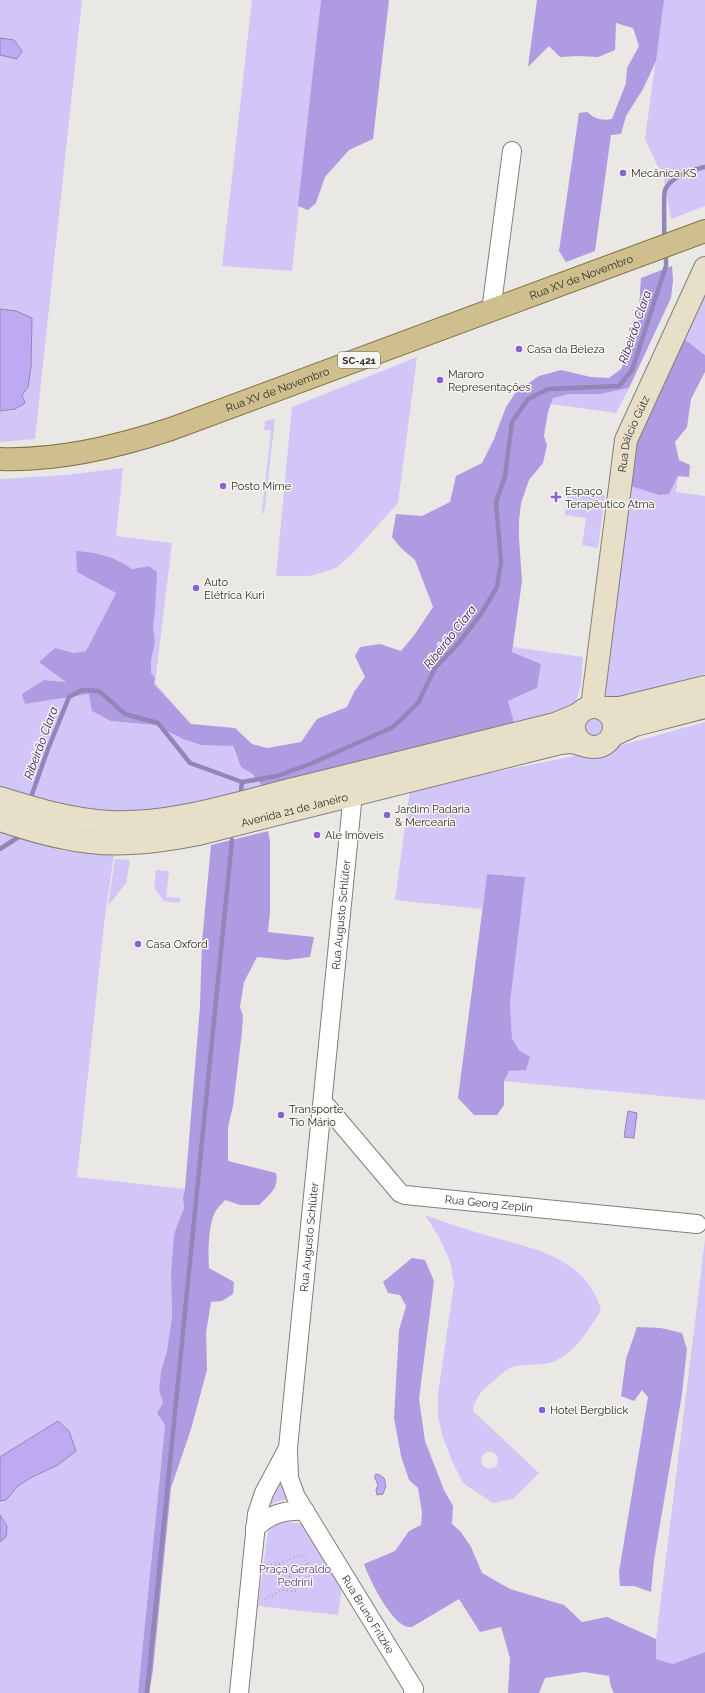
<svg xmlns="http://www.w3.org/2000/svg" width="705" height="1693" font-family="Raleway,sans-serif">
	<style>
		.green { fill: #d2c5f8; fill-rule: evenodd }
		.forest { fill: #ae9be2 }
		.water { fill: #bdaaf2; stroke: #9285b7 }
		.lines { fill: none; stroke-linecap: round; stroke-linejoin: round }
		.stream { stroke: #9285b7; stroke-width: 4.5 }
		.street-casing { stroke: #807f7b; stroke-width: 20 }
		.secondary-casing { stroke: #807f7b; stroke-width: 24 }
		.primary-casing { stroke: #82703c; stroke-width: 24 }
		.path { stroke: #afaeab; stroke-width: 2.5; stroke-dasharray: 1 3; stroke-linecap: butt }
		.street { stroke: #fff; stroke-width: 18 }
		.secondary { stroke: #e7dfc7; stroke-width: 22 }
		.primary { stroke: #cfbf8f; stroke-width: 22 }
		.poi-dot { fill: #8960da; stroke: #f7f6f1; stroke-width: 1.5 }
		.labels { text-anchor: middle; stroke-width: 3; stroke-linejoin: round; paint-order: stroke }
		.shield { fill: #f7f6f1; stroke: #6a6a67; stroke-width: 1 }
		.shield-label { font-size: 10px; font-weight: bold; fill: #2e2e2c }
		.poi-label { font-size: 11px; fill: #2e2e2c; stroke: #f7f6f1; text-anchor: start }
		.street-label { font-size: 11px; fill: #2e2e2c; stroke: #f7f6f1 }
		.park-label { font-size: 11px; fill: #56398d; stroke: #f7f6f1 }
		.water-label { font-size: 12px; font-style: italic; fill: #341163; stroke: #f7f6f1 }
	</style>
	<rect width="100%" height="100%" fill="#eae8e4"/>
	<!-- green -->
	<g class="green">
		<polygon points="0,0 82,0 35,439 0,442"/>
		<polygon points="252,0 321,0 292,271 222,266"/>
		<polygon points="664,0 705,0 705,206 671,219 663,174 657,165 645,139"/>
		<polygon points="705,290 705,355 683,338"/>
		<polygon points="417,357 398,503 351,555 336,568 310,576 276,576 292,407"/>
		<polygon points="629,388 616,413 550,404 553,398 569,394 600,394"/>
		<polygon points="275,419 264,513 262,513 271,430 264,430 265,421"/>
		<path d="M123,468L116,536L172,543L155,683L191,724L235,728C234,734 232,742 233,747C237,765 252,774 263,787C214,800 161,815 110,812C73,810 36,798 0,788V479L65,475ZM77,551C98,552 115,557 132,569L149,566L155,612L153,626L155,642L151,661V673L154,684L191,724L234,728L183,739L155,725L111,721L89,694L25,704L44,680L67,682L55,648L74,653L86,651L116,593L77,572Z"/>
		<polygon points="678,476 676,492 705,496 705,674 611,699 607,698 604,693 630,486 659,495"/>
		<polygon points="568,490 605,495 598,548 582,545 586,518 565,515"/>
		<polygon points="513,647 583,657 581,685 576,701 566,711 515,726 508,701 537,688 541,664 512,652"/>
		<path d="M588,714L606,718C611,728 606,740 595,742L582,734L581,723Z"/>
		<polygon points="705,722 705,1100 504,1081 519,1050 512,1038 510,1003 524,877 487,874 482,909 395,900 410,789 604,750"/>
		<polygon points="0,833 64,851 114,855 105,916 77,1177 185,1189 183,1198 184,1208 174,1234 171,1273 172,1316 167,1351 161,1371 159,1390 163,1403 158,1413 165,1424 138,1693 0,1693 0,1542 6,1537 0,1515 0,1501 6,1500 18,1486 32,1477 58,1421 0,1457"/>
		<polygon points="115,859 130,860 126,883 108,906"/>
		<polygon points="156,870 169,871 166,897 180,898 180,903 164,901 154,888"/>
		<path d="M425,1215C446,1223 468,1230 489,1236C534,1249 586,1257 601,1310C589,1329 578,1349 557,1360C543,1367 527,1363 512,1367C507,1368 484,1389 480,1394C476,1399 473,1406 473,1411L539,1473L513,1499L493,1503L463,1483L452,1461L442,1435L438,1415V1394L454,1284L450,1261L439,1237ZM486,1452C492,1451 497,1453 498,1460C499,1476 470,1467 486,1452Z"/>
		<polygon points="705,1240 705,1652 673,1664 656,1659 656,1639"/>
		<polygon points="281,1480 289,1499 278,1501 269,1505"/>
		<polygon points="283,1522 299,1523 304,1527 342,1588 338,1615 258,1606 268,1531 272,1527"/>
	</g>
	<!-- forest -->
	<g class="forest">
		<polygon points="321,0 389,0 373,139 349,150 325,177 316,203 308,210 298,206"/>
		<path d="M537,0H664L656,61L643,89L626,116L621,134L611,135L595,251L566,262L559,251L579,113L587,112C595,119 602,121 612,119L626,83L627,68L639,46L633,28L616,23L615,50L598,57L578,56L560,57L549,46L528,67Z"/>
		<path d="M672,266L673,281L671,298L629,388L600,394H569L553,398L548,412L544,436L547,445L543,463L529,480L521,503L519,521V539L522,581L512,652L541,664L537,688L508,701L515,726L263,787L252,774L241,767L233,746L202,745L183,739L155,725L111,721L92,711L89,694L25,704L22,694L44,680L66,682L39,662L55,648L74,653L86,651L116,593L77,572L76,551C98,552 115,557 132,569L149,566L157,572L155,612L153,626L155,642L151,661V673L155,678L154,684L191,724L235,728L252,744L267,748L301,742L317,719L347,707L354,692L365,677L355,656L360,647L380,644L401,651L415,634L433,607L415,560L401,548L392,537L396,514L422,516L450,502L456,476L482,463L494,439L506,407L516,392L539,376L561,370L591,377L609,378L621,369L631,346L638,321L641,278Z"/>
		<polygon points="683,338 705,355 705,372 691,399 687,427 675,442 679,460 690,465 689,477 678,476 669,494 659,495 630,486 634,445"/>
		<path d="M268,831L270,841V912L268,932L314,937L310,957L286,960L257,957L244,982L240,1007L243,1016L242,1032L233,1106L228,1127V1161L276,1173C279,1189 270,1194 259,1205H240L225,1200C223,1203 219,1206 217,1209C208,1221 208,1254 209,1268L234,1282L233,1294L222,1301L211,1302L206,1333L207,1370L191,1429L171,1488L153,1670L149,1693H138L165,1425L157,1413L163,1403L159,1390L161,1371L167,1351L172,1316L171,1273L174,1234L184,1208L183,1198L185,1189L200,1006L202,942L211,845Z"/>
		<polygon points="487,874 525,877 510,1003 512,1038 519,1050 530,1057 526,1070 509,1071 504,1081 504,1105 497,1115 474,1115 458,1098"/>
		<path d="M412,1258L425,1260L434,1281L419,1399L425,1441L444,1490L453,1506L452,1524L461,1532L471,1547L482,1573L510,1589L564,1605L582,1622L607,1617L656,1639V1659L673,1664L705,1652V1693H614L611,1687L609,1676L584,1672L545,1678L539,1693H508L510,1658L501,1627L480,1632L459,1599L412,1627C409,1627 406,1627 403,1625C388,1616 370,1581 364,1564L395,1551L409,1531L421,1525L422,1513L418,1488L409,1480L401,1456L394,1418L399,1330L406,1306L400,1295L388,1293L383,1282Z"/>
		<polygon points="637,1327 661,1328 682,1333 687,1349 682,1394 654,1560 651,1592 634,1586 620,1586 619,1572 648,1397 642,1390 634,1401 621,1396 626,1359"/>
	</g>
	<!-- water -->
	<g class="water">
		<polygon points="0,38 14,40 22,51 17,59 0,55"/>
		<polygon points="0,309 16,311 32,318 31,367 28,387 22,395 25,403 15,409 0,411"/>
		<polygon points="628,1111 637,1113 634,1138 624,1137"/>
		<polygon points="58,1421 69,1431 76,1451 58,1465 32,1477 18,1486 6,1500 0,1501 0,1457"/>
		<polygon points="378,1474 384,1478 386,1486 383,1494 377,1495 376,1490 378,1485 375,1478 375,1475"/>
		<polygon points="0,1515 7,1526 6,1537 0,1542"/>
	</g>
	<g class="lines">
		<!-- stream -->
		<g class="stream">
			<path d="M664,238C665,229 663,197 665,190C671,176 692,170 705,167"/>
			<polyline points="241,791 242,782"/>
			<polyline points="30,800 48,749 69,697 82,690 99,691 125,714 158,723 190,763 242,782 277,776 310,764 393,727 418,703 435,668 457,645 481,614 497,587 501,562 496,502 505,476 512,422 528,399 548,389 619,386 632,370 666,266 666,252"/>
			<polyline points="0,849 17,838 19,832"/>
			<polyline points="147,1693 232,840"/>
		</g>
		<defs>
			<g id="street">
				<polyline points="491,311 512,151"/>
				<path id="s1" d="M323,1102L400,1193L405,1195L697,1224"/>
				<path id="s2" d="M288,1451L289,1478L296,1497L414,1689L413,1693"/>
				<path d="M255,1528C270,1514 284,1510 305,1511"/>
				<path id="s3" d="M239,1693L257,1514L264,1493L288,1448L354,783"/>
			</g>
			<g id="secondary">
				<circle cx="594" cy="727" r="20"/>
				<path id="s4" d="M592,707L626,440L705,268"/>
				<polyline points="601,708 620,708 705,687"/>
				<polyline points="613,735 635,725 705,707"/>
				<path d="M0,798C36,809 71,820 109,822C173,825 236,803 298,788C384,766 470,745 555,724L579,714"/>
				<path id="s5" d="M0,820C21,827 43,834 65,838C109,848 154,843 198,834L560,743L572,742L586,746"/>
			</g>
			<g id="primary">
				<path id="s6" d="M0,459C58,461 117,447 171,429L705,231"/>
			</g>
		</defs>
		<!-- street casing -->
		<use href="#street" class="street-casing"/>
		<!-- secondary casing -->
		<use href="#secondary" class="secondary-casing"/>
		<!-- primary casing -->
		<use href="#primary" class="primary-casing"/>
		<!-- path -->
		<g class="path">
			<polyline points="279,1564 303,1554 311,1571"/>
			<polyline points="267,1565 279,1564 296,1585"/>
			<polyline points="265,1599 282,1590 296,1591"/>
		</g>
		<!-- street -->
		<use href="#street" class="street"/>
		<!-- secondary -->
		<use href="#secondary" class="secondary"/>
		<!-- primary -->
		<use href="#primary" class="primary"/>
	</g>
	<!-- markers -->
	<g class="poi-dot">
		<circle cx="623" cy="173" r="4"/>
		<circle cx="519" cy="349" r="4"/>
		<circle cx="440" cy="380" r="4"/>
		<circle cx="223" cy="486" r="4"/>
		<path d="M554 491h4v4h4v4h-4v4h-4v-4h-4v-4h4z"/>
		<circle cx="196" cy="588" r="4"/>
		<circle cx="387" cy="815" r="4"/>
		<circle cx="317" cy="835" r="4"/>
		<circle cx="138" cy="944" r="4"/>
		<circle cx="281" cy="1115" r="4"/>
		<circle cx="542" cy="1410" r="4"/>
	</g>
	<g class="labels">
		<!-- shield labels -->
		<rect class="shield" x="338" y="352" width="42" height="16" rx="3"/>
		<g class="shield-label">
			<text x="359" y="364">SC-421</text>
		</g>
		<!-- poi labels -->
		<g class="poi-label">
			<text x="631" y="177">Mecânica KS</text>
			<text x="527" y="353">Casa da Beleza</text>
			<text x="448" y="378">Maroro<tspan x="448" dy="13">Representações</tspan></text>
			<text x="231" y="490">Posto Mime</text>
			<text x="565" y="495">Espaço<tspan x="565" dy="13">Terapêutico Atma</tspan></text>
			<text x="204" y="586">Auto<tspan x="204" dy="13">Elétrica Kuri</tspan></text>
			<text x="395" y="813">Jardim Padaria<tspan x="395" dy="13">&amp; Mercearia</tspan></text>
			<text x="325" y="839">Ale Imóveis</text>
			<text x="146" y="948">Casa Oxford</text>
			<text x="289" y="1113">Transporte<tspan x="289" dy="13">Tio Mário</tspan></text>
			<text x="550" y="1414">Hotel Bergblick</text>
		</g>
		<!-- street labels -->
		<g class="street-label">
			<text dy="4" stroke="none"><textPath href="#s6" startOffset="612">Rua XV de Novembro</textPath></text>
			<text dy="4" stroke="none"><textPath href="#s6" startOffset="288">Rua XV de Novembro</textPath></text>
			<text dy="4" stroke="none"><textPath href="#s4" startOffset="277">Rua Dálcio Gütz</textPath></text>
			<text dy="4" stroke="none"><textPath href="#s5" startOffset="301">Avenida 21 de Janeiro</textPath></text>
			<text dy="4" stroke="none"><textPath href="#s3" startOffset="789">Rua Augusto Schlüter</textPath></text>
			<text dy="4" stroke="none"><textPath href="#s1" startOffset="209">Rua Georg Zeplin</textPath></text>
			<text dy="4" stroke="none"><textPath href="#s3" startOffset="465">Rua Augusto Schlüter</textPath></text>
			<text dy="4" stroke="none"><textPath href="#s2" startOffset="185">Rua Bruno Fritzke</textPath></text>
		</g>
		<!-- park labels -->
		<g class="park-label">
			<text x="295" y="1573">Praça Geraldo<tspan x="295" dy="13">Pedrini</tspan></text>
		</g>
		<!-- water labels -->
		<g class="water-label">
			<text transform="translate(635 327) rotate(-71)" y="4">Ribeirão Clara</text>
			<text transform="translate(450 637) rotate(-52)" y="4">Ribeirão Clara</text>
			<text transform="translate(41 743) rotate(-70)" y="4">Ribeirão Clara</text>
		</g>
	</g>
</svg>
